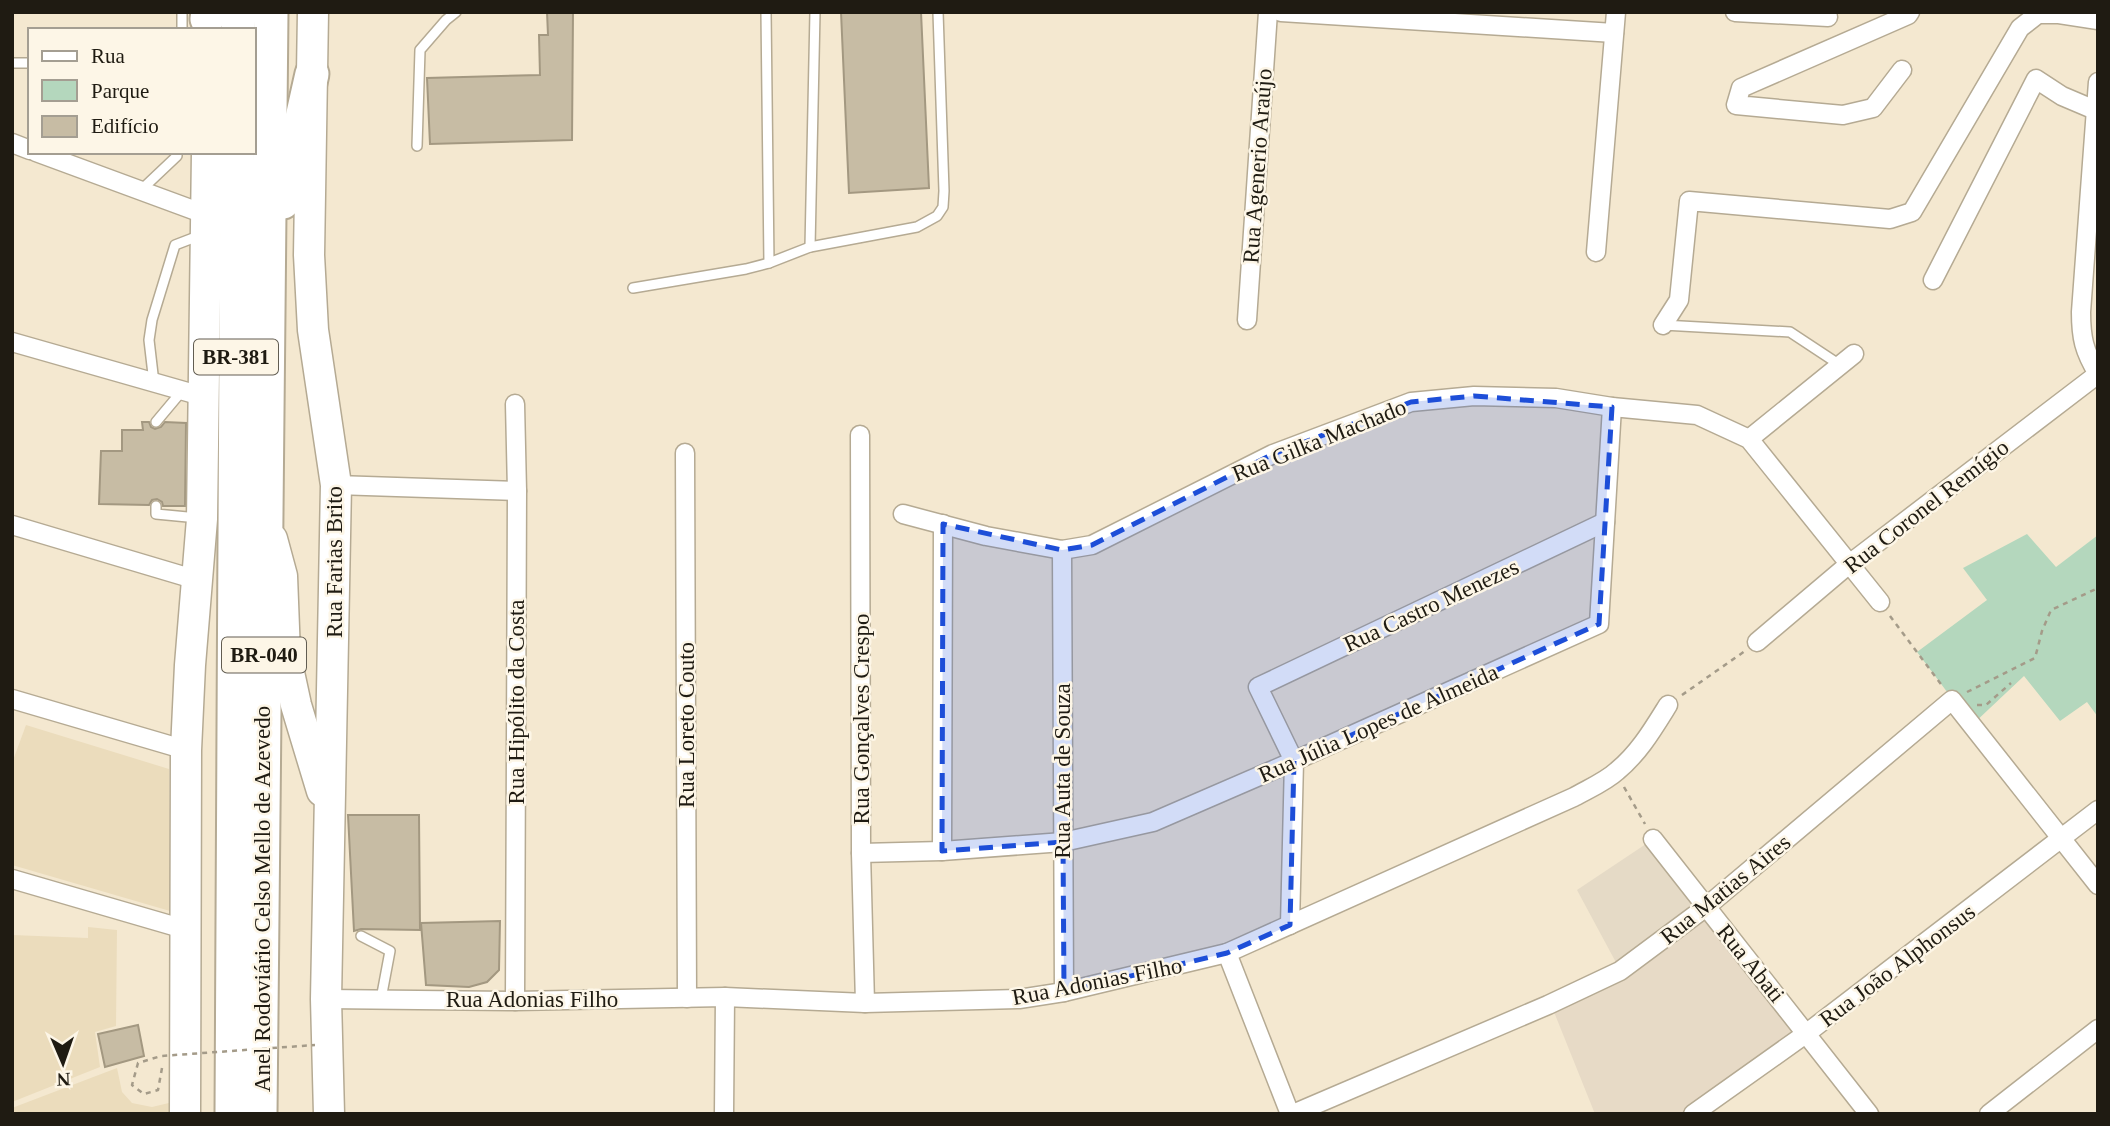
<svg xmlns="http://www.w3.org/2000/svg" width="2110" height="1126" font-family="'Times New Roman',serif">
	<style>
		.commercial { fill: #e5dac6 }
		.built { fill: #ebdcbc }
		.education { fill: #e7dac6 }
		.green { fill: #b4d7bd }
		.building { fill: #c7bca4; stroke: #a39881; stroke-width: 2 }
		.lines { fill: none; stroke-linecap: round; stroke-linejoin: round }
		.lane-casing { stroke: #b5aa93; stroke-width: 12 }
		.street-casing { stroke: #b5aa93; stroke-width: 21 }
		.primary-casing { stroke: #b5aa93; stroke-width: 33 }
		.highway-casing { stroke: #b5aa93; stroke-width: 37 }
		.path { stroke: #a49b89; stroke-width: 2.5; stroke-dasharray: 5 5; stroke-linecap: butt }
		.lane { stroke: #fff; stroke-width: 9 }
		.street { stroke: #fff; stroke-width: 18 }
		.primary { stroke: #fff; stroke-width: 30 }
		.highway { stroke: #fff; stroke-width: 33 }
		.path-bridge { stroke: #a49b89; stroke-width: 2.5; stroke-dasharray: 5 5; stroke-linecap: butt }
		.marked { fill: #1d4ed8; fill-opacity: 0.2; stroke: #1d4ed8; stroke-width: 5; stroke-dasharray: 14 9; stroke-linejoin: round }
		.labels { text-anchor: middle; stroke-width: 5; stroke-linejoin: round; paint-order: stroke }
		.shield { fill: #fdf6e7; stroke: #625d52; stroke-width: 2 }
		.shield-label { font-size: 21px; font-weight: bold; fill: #1f1b12 }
		.street-label { font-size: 23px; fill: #1f1b12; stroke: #fdf6e7 }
	</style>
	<rect width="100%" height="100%" fill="#f4e8d0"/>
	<!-- commercial -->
	<polygon class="commercial" points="1649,842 1702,907 1619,968 1577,890"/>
	<!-- built -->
	<g class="built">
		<polygon points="26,725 169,769 170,911 12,865 12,763"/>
		<polygon points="88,927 117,930 116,1026 95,1032 100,1067 12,1102 12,935 88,938"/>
		<polygon points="117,1068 122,1092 132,1103 152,1107 173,1102 173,1114 12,1114 12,1108"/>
	</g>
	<!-- education -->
	<polygon class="education" points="1706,912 1804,1034 1682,1114 1595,1114 1554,1012 1610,981"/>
	<!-- green -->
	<polygon class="green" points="2027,534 2056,567 2098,535 2098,717 2087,702 2060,721 2024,676 1972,725 1917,652 1987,600 1963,568"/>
	<!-- building -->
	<g class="building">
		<polygon points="547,12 573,12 572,140 430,144 427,78 540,75 539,35 548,35"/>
		<polygon points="841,12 921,12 929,188 849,193"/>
		<polygon points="142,422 149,422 151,427 155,429 161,427 165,422 186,423 185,506 163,506 162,502 157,499 152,500 149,505 99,504 101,451 122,451 122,430 143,430"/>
		<polygon points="348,815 419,815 420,930 361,929 354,931"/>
		<polygon points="500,921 499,970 487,982 469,987 426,985 421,923"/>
		<polygon points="138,1025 144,1056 105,1067 98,1034"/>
	</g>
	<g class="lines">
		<defs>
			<g id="lane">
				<polyline points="182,12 182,30"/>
				<polyline points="766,12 769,263"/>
				<polyline points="12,63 30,63"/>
				<polyline points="417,146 420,50 446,20 456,12"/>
				<polyline points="140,191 177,156 177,152"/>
				<polyline points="810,247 815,12"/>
				<polyline points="633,288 746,269 769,263 810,247 917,227 937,216 943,207 944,191 938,12"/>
				<polyline points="1663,325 1790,332 1840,365"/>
				<polyline points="154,383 149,340 152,320 175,245 201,235"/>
				<polyline points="156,422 182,391"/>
				<polyline points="156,506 156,514 198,518"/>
				<polyline points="361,936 390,951 381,999"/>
			</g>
			<g id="street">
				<polyline points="1281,12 1614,33"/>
				<polyline points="1735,12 1828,17"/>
				<polyline points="1902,70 1873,108 1843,115 1736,105 1741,88 1908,15 1910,12"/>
				<polyline points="12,143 30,150"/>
				<polyline points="36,152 207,215"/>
				<polyline points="1596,252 1616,12"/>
				<polyline points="1933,280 2036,79 2062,96 2095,110"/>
				<polyline points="1247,320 1268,12"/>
				<polyline points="1663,325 1679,300 1689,201 1890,219 1912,212 2020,28 2038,14 2059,14 2098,20"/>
				<polyline points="12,342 205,397"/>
				<polyline points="515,404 517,491 515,1001"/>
				<polyline points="860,435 861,853 865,1003"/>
				<polyline points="1749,439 1854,354"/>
				<polyline points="685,453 687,998"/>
				<polyline points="336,485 517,491"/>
				<polyline points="903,514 986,536 1062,550 1092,545 1273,454 1411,402 1474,396 1556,398 1612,407 1697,415 1749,439 1880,602"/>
				<polyline points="12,525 197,580"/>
				<polyline points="1062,550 1064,992"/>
				<path d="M1757,642L1848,565L2098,374C2084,351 2081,338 2081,312L2098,82"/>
				<polyline points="12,699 186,750"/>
				<polyline points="1653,839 1869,1114"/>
				<polyline points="942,851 943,524"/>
				<polyline points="861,853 942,851 1063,842 1153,822 1294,761 1599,624 1612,407"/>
				<polyline points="12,879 184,929"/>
				<polyline points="1290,925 1294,761 1258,687 1605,522"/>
				<polyline points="1227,953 1290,1114"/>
				<path d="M326,999L515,1001L725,997L865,1003L1019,999L1064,992L1227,953L1574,797C1588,789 1605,782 1617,771C1639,753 1653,729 1668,705"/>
				<polyline points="724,1114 725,997"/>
				<polyline points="1293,1114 1548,1005 1620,971 1706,907 1952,700 2098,885"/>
				<polyline points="1693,1114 1807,1033 2098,810"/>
				<polyline points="1989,1114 2098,1029"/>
			</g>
			<g id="primary">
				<polyline points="313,12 309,255 313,330 336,485 326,999 329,1114"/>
				<polyline points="272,539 282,576 285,654 296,705 322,791"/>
				<polyline points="185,1114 186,750 190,665 202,519 207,152"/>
			</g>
			<g id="highway">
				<polyline points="207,19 208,12"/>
				<polyline points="238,30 239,12"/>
				<polyline points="283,202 312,74"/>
				<polyline points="232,1114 237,152"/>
				<polyline points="260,1114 271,12"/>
			</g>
		</defs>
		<!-- lane casing -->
		<use href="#lane" class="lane-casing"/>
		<!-- street casing -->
		<use href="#street" class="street-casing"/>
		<!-- primary casing -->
		<use href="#primary" class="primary-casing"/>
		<!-- highway casing -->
		<use href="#highway" class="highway-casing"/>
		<!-- path -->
		<g class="path">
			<polyline points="1890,616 1943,687"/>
			<polyline points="1967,692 2035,658 2042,631 2051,610 2098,588"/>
			<polyline points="1682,695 1745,651"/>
			<polyline points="1977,705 1986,705 2011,683"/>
			<polyline points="1624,787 1645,824"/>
		</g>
		<!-- lane -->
		<use href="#lane" class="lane"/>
		<!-- street -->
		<use href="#street" class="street"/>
		<!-- primary -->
		<use href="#primary" class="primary"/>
		<!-- highway -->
		<use href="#highway" class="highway"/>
		<!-- path-bridge -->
		<polyline class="path-bridge" points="162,1068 158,1090 144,1094 132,1085 138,1063 161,1056 315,1045"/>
	</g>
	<!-- marked area -->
	<path class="marked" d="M1474,396L1612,407L1599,624L1294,761L1290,925L1227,953L1064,992L1063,842L942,851L943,524L1062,550L1092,545L1273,454L1411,402Z"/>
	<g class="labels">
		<!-- shield labels -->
		<g class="shield">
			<rect x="194" y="339.5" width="84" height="35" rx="5"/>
			<rect x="222" y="637.5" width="84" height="35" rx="5"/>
		</g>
		<g class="shield-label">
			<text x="236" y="364">BR-381</text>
			<text x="264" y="662">BR-040</text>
		</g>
		<!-- street labels -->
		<g class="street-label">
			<text transform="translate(1257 166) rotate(-86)" y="8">Rua Agenerio Araújo</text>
			<text transform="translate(1319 440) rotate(-22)" y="8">Rua Gilka Machado</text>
			<text transform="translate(1926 506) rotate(-38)" y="8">Rua Coronel Remígio</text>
			<text transform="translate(334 562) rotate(-90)" y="8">Rua Farias Brito</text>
			<text transform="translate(1431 605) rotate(-25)" y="8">Rua Castro Menezes</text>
			<text transform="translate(516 702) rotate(-90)" y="8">Rua Hipólito da Costa</text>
			<text transform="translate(861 719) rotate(-90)" y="8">Rua Gonçalves Crespo</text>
			<text transform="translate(1378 723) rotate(-24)" y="8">Rua Júlia Lopes de Almeida</text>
			<text transform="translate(686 725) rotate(-90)" y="8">Rua Loreto Couto</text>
			<text transform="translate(1062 771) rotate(-90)" y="8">Rua Auta de Souza</text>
			<text transform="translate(1725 889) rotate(-39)" y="8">Rua Matias Aires</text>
			<text transform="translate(262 899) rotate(-90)" y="8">Anel Rodoviário Celso Mello de Azevedo</text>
			<text transform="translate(1751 963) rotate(51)" y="8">Rua Abati</text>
			<text transform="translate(1897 965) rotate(-37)" y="8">Rua João Alphonsus</text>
			<text transform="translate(1097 981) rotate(-11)" y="8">Rua Adonias Filho</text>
			<text x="532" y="1007">Rua Adonias Filho</text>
		</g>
	</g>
	<!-- border -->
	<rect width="2110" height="1126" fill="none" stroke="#1f1b12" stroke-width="28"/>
	<!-- legend -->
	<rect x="28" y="28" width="228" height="126" fill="#fdf6e7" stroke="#a49e92" stroke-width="2"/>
	<rect x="42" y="51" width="35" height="10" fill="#ffffff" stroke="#a49e92" stroke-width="2"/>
	<text x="91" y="63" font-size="21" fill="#1f1b12">Rua</text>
	<rect x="42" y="80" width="35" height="21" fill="#b4d7bd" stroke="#a49e92" stroke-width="2"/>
	<text x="91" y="98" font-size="21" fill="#1f1b12">Parque</text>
	<rect x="42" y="116" width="35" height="21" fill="#c7bca4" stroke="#a49e92" stroke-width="2"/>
	<text x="91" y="133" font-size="21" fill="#1f1b12">Edifício</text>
	<!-- north arrow -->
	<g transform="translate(63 1063) rotate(178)" stroke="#fdf6e7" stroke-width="5" paint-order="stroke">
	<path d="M0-5L12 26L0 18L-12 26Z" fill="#1f1b12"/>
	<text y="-10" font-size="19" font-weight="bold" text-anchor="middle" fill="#1f1b12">N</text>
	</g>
</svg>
